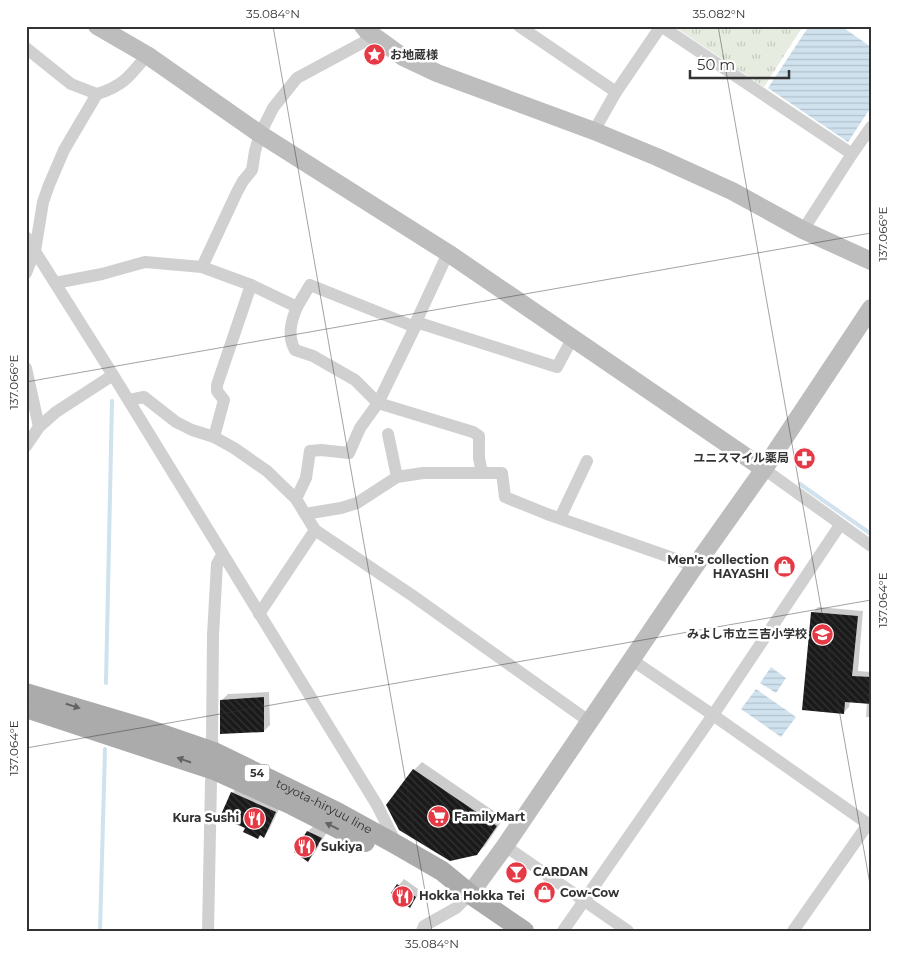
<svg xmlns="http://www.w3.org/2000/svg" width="897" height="957" font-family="Montserrat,'Noto Sans JP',sans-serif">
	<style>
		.park { fill: url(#park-tufts) }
		.water { fill: url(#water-rules) }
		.shadow { fill: #0003 }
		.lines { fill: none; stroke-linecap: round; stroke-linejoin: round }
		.stream { stroke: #cfe2ee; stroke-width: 4 }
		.building { fill: url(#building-back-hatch) }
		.street { stroke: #d0d0d0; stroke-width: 12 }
		.secondary { stroke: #bdbdbd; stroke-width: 18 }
		.primary { stroke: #ababab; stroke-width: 20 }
		.oneway { fill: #636363 }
		.ticks { fill: none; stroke: #333; stroke-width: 1; stroke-opacity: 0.45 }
		.labels { text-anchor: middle; stroke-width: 5; stroke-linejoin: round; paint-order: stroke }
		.shield { fill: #fff; stroke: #707070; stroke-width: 1 }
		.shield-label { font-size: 11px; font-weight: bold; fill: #333 }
		.poi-label { font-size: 12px; font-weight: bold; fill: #333; stroke: #fff; text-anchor: start }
		.street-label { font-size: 12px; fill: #333; stroke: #fff }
		.neatline { fill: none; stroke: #333; stroke-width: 2 }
		.ticks-label { font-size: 12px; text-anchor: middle; fill: #333 }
	</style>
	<defs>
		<pattern id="park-tufts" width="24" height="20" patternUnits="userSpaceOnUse" patternTransform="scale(1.25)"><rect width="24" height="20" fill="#e6ecdf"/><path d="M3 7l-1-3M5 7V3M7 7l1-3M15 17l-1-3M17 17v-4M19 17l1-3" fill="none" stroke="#c6cbc0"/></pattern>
		<pattern id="water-rules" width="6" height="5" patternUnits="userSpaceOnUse" patternTransform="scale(1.25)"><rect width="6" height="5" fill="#cfe2ee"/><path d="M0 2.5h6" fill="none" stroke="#b2c2cd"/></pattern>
		<pattern id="building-back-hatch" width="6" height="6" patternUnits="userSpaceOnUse" patternTransform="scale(1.25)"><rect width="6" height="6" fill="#1a1a1a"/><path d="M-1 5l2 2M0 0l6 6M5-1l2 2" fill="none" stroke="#333"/></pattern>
	</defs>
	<rect width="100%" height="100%" fill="#fff"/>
	<!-- park -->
	<polygon class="park" points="673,26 803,26 764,87"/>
	<!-- water -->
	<g class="water">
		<polygon points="809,26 841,26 871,47 871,107 848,142 768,88"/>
		<polygon points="771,667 786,678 776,693 760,683"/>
		<polygon points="756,689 796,717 781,737 741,709"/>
	</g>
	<!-- shadow -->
	<g class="shadow">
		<polygon points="818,607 863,611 858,671 871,672 871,717 866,717 867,703 850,701 849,707 844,712 812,613"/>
		<polygon points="269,692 270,725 264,731 222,700 228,694"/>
		<polygon points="422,762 504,818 485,846 476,854 414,770"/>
		<polygon points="238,787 280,807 269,830 264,836 261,834 258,837 247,827 232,793"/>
		<polygon points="314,826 327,832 314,854 308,860 296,852 308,831"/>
		<polygon points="404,879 421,891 410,906 392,893"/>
	</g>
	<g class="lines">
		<!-- stream -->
		<g class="stream">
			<polyline points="800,484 871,534"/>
			<polyline points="106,683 112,401"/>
			<polyline points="100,931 105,749"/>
		</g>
	</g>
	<!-- building -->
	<g class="building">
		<polygon points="811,612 858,616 852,676 871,677 871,704 845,702 844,714 802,710"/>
		<polygon points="264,697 264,732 220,734 220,700"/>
		<polygon points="413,769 497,826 477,855 450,861 399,830 386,805"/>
		<polygon points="231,792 276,812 264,838 260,835 258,839 243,832 245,828 220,817"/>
		<polygon points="307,831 322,838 308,862 294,852"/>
		<polygon points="397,884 416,897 410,908 391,893"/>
	</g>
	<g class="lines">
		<!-- street -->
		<g class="street">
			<polyline points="519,26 616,92"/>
			<polyline points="661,26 852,154 803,230"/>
			<polyline points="26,48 71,84 97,94 64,150 49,185 43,202 35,251 26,273"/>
			<path d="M97,94C123,86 130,76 147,55"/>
			<polyline points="594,131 616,92 661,26"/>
			<polyline points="852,154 871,127"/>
			<polyline points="26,237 113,375 377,805 396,843"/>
			<polyline points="202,267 237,192 243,181 252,170 255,151 260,134 273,108 297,78 375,36"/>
			<polyline points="55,283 102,274 145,262 202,267 251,285 297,307 310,285 415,327"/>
			<path d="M297,307C291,321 287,336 295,350L313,356L355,380L378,403L473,432L479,436V458L482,473"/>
			<polyline points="416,322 557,367 573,337"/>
			<polyline points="26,368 39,427"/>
			<polyline points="129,400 144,397 176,422 192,430 214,437 234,448 267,471 296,499 315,530 413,596 590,722"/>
			<polyline points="388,434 397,477"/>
			<polyline points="214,437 224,400 217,391 217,385 251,285"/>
			<polyline points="26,446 39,427 56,412 113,375"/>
			<polyline points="764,469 871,546"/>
			<polyline points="296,499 306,478 310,451 321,450 349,453 360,428 378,403 415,327 416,322 448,253"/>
			<polyline points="305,514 341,508 357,503 397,477 423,473 502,473 505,497 547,514 684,562 693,569"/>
			<polyline points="560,518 587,461"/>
			<polyline points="259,614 315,530"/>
			<polyline points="632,660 713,715 871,826"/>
			<polyline points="505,846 628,931"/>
			<path d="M208,931L211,781C214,767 214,754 212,739L213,635L217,564L222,555"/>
			<polyline points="422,931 424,926 456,908 470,894"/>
			<polyline points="563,931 713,715 840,525"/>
			<polyline points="793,931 868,824"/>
		</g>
		<!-- secondary -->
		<g class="secondary">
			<polyline points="97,26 147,55 260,134 448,253 764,469"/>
			<polyline points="363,26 367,31 403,57 437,73 594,131 657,157 732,191 803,230 871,261"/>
			<polyline points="470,894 505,846 693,569 764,469 871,308"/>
		</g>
		<!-- primary -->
		<g class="primary">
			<path id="s1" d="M26,693L144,728L214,752L337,812L397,845L442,871L470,894L524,931"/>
			<polyline points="26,708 214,770 292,805 365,842"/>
		</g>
	</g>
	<!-- one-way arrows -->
	<defs><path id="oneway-solid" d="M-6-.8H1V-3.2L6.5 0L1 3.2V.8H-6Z" transform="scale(1.25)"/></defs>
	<g class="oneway">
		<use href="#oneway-solid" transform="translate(73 706) rotate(17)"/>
		<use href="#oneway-solid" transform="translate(184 760) rotate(-161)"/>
		<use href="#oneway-solid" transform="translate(332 826) rotate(-153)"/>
	</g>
	<!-- ticks -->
	<path class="ticks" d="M273,26L432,931M718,26L871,890M26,382L871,233M26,748L871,600"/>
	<!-- icons -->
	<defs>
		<symbol id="sight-disc" viewBox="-11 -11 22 22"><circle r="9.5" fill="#e63946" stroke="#fff"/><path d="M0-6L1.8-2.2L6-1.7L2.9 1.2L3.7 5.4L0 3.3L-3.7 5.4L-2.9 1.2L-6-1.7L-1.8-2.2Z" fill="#fff"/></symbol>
		<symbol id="pharmacy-disc" viewBox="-11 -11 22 22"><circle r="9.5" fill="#e63946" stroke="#fff"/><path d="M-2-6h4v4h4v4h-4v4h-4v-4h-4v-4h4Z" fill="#fff"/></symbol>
		<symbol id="shop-disc" viewBox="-11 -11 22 22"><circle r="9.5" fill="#e63946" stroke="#fff"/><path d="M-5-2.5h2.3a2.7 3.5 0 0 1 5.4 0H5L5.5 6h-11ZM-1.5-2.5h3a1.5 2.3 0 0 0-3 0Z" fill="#fff"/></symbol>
		<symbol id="school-disc" viewBox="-11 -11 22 22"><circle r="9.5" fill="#e63946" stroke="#fff"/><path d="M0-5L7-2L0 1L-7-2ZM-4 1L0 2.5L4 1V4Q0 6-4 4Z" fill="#fff"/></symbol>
		<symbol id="supermarket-disc" viewBox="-11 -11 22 22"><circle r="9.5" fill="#e63946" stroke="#fff"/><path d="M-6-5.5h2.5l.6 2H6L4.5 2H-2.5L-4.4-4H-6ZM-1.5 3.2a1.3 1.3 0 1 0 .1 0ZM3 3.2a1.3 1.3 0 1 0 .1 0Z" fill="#fff"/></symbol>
		<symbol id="restaurant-disc" viewBox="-11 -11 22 22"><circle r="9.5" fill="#e63946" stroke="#fff"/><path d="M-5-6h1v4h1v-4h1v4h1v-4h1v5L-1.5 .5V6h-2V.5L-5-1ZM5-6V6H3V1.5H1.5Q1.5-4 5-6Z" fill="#fff"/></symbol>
		<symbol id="bar-disc" viewBox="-11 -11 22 22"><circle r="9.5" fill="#e63946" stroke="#fff"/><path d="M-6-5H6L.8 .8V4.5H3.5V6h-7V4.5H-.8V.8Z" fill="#fff"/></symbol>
	</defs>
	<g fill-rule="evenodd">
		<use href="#sight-disc" x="362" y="42" width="25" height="25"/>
		<use href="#pharmacy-disc" x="792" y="446" width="25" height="25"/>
		<use href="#shop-disc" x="772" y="554" width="25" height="25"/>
		<use href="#school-disc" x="810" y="622" width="25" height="25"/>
		<use href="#supermarket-disc" x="426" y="804" width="25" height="25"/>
		<use href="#restaurant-disc" x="242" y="806" width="25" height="25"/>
		<use href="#restaurant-disc" x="292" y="834" width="25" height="25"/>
		<use href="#bar-disc" x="504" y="860" width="25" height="25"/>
		<use href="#shop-disc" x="532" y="880" width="25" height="25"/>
		<use href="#restaurant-disc" x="390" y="884" width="25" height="25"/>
	</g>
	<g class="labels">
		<!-- shield labels -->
		<rect class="shield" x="244.5" y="764.5" width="25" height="17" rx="4"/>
		<g class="shield-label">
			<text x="257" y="777">54</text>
		</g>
		<!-- poi labels -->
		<g class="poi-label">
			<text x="390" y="59">お地蔵様</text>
			<text x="789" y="462" text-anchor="end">ユニスマイル薬局</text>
			<text x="769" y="564" text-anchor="end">Men's collection<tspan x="769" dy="14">HAYASHI</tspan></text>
			<text x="807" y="638" text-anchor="end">みよし市立三吉小学校</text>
			<text x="454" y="821">FamilyMart</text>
			<text x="239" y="822" text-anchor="end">Kura Sushi</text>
			<text x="321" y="851">Sukiya</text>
			<text x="533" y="876">CARDAN</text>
			<text x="560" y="897">Cow-Cow</text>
			<text x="419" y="900">Hokka Hokka Tei</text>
		</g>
		<!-- street labels -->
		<g class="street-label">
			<text dy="4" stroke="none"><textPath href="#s1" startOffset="320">toyota-hiryuu line</textPath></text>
		</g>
	</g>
	<!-- border -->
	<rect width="897" height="957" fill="none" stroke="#ffffff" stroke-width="55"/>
	<!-- scale -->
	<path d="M690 70v8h99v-8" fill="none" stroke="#333333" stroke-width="2.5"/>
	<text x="697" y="70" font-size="15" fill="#333333" stroke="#ffffff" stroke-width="4" paint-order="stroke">50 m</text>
	<rect x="28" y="28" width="842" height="902" class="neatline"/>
	<g class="ticks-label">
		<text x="273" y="18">35.084°N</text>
		<text x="719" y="18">35.082°N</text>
		<text transform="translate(883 234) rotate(-90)" y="4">137.066°E</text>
		<text transform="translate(14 382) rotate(-90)" y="4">137.066°E</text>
		<text transform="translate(883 600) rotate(-90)" y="4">137.064°E</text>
		<text transform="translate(14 748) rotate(-90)" y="4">137.064°E</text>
		<text x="432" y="948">35.084°N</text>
	</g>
</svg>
